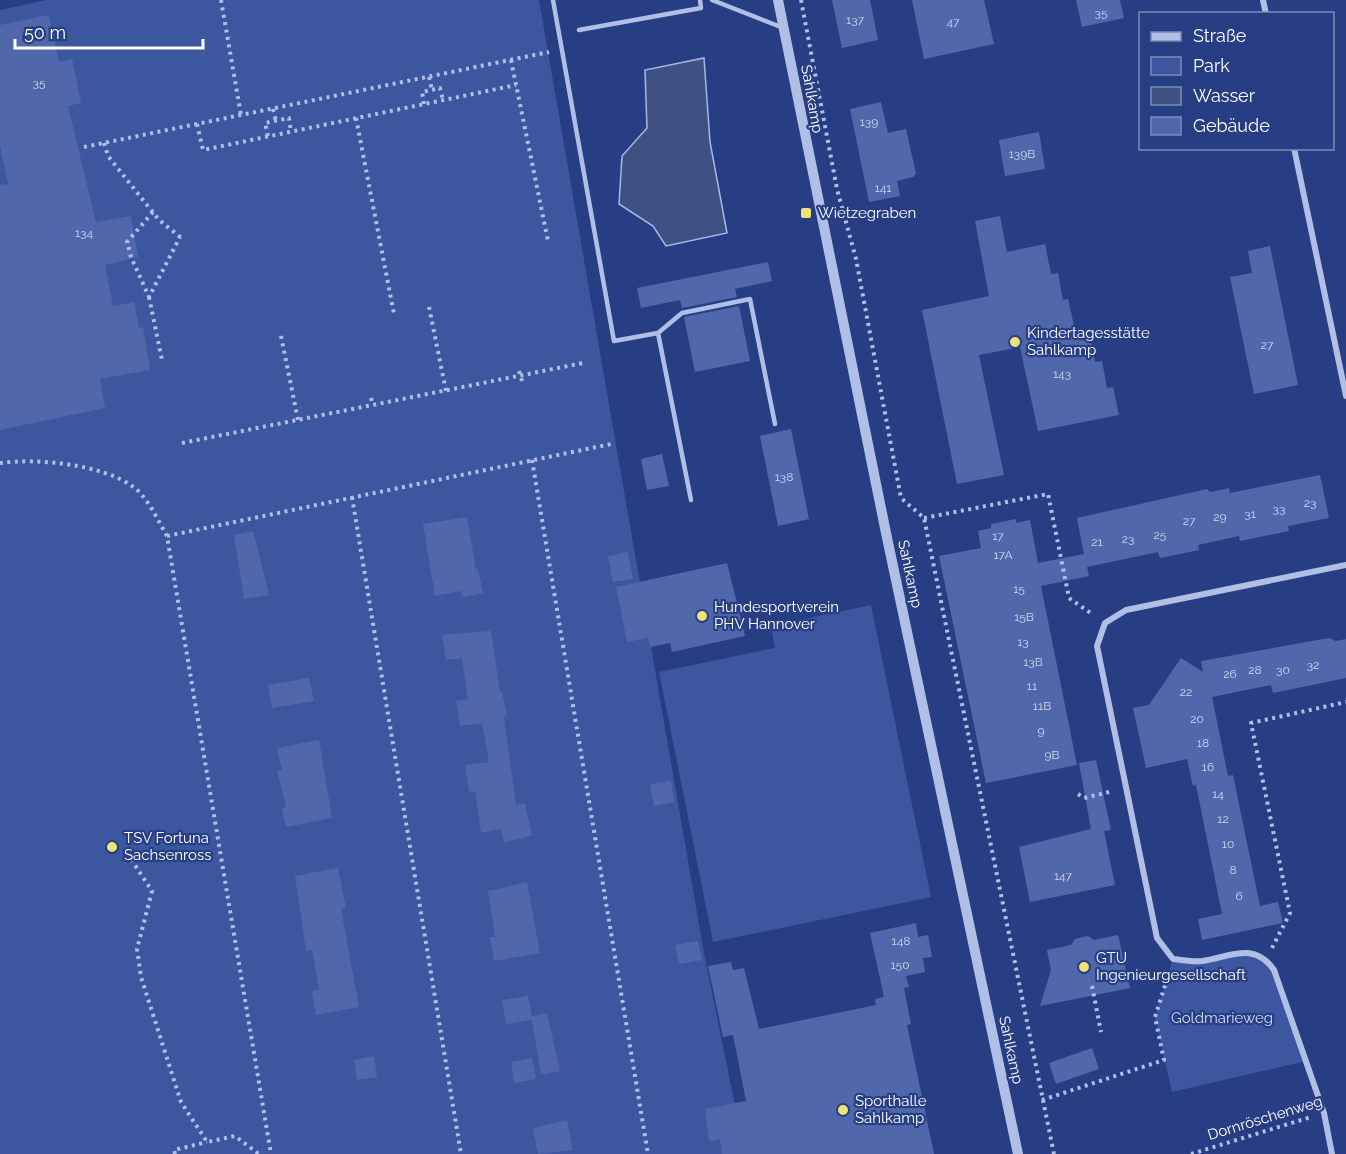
<svg xmlns="http://www.w3.org/2000/svg" width="1346" height="1154" font-family="Raleway,sans-serif">
	<style>
		.green { fill: #3c56a0 }
		.water { fill: #3f5082; stroke: #a6b8e7; stroke-width: 1.5 }
		.building { fill: #5068ab }
		.lines { fill: none; stroke-linecap: round; stroke-linejoin: round }
		.path { stroke: #b1bfe7; stroke-width: 4; stroke-dasharray: 3 4.5; stroke-linecap: butt }
		.service { stroke: #b1bfe7; stroke-width: 4.5 }
		.minor { stroke: #b1bfe7; stroke-width: 6 }
		.tertiary { stroke: #b1bfe7; stroke-width: 10 }
		.poi-dot { fill: #efe377; stroke: #283e84; stroke-width: 2 }
		.labels { text-anchor: middle; stroke-width: 4.5; stroke-linejoin: round; paint-order: stroke }
		.number-label { font-size: 12px; fill: #d3d9ea }
		.street-label { font-size: 15px; fill: #fff; stroke: #283e84 }
		.poi-label { font-size: 15px; fill: #fff; stroke: #283e84; text-anchor: start }
		.park-label { font-size: 15px; fill: #d4ddf6; stroke: #283e84 }
	</style>
	<rect width="100%" height="100%" fill="#283e84"/>
	<!-- green -->
	<g class="green">
		<polygon points="47,0 539,0 704,953 745,1154 0,1154 0,10"/>
		<polygon points="871,605 931,897 713,942 659,672 775,648 771,626"/>
		<polygon points="1250,951 1267,959 1306,1061 1172,1092 1155,1017 1173,959 1198,962"/>
	</g>
	<!-- water -->
	<polygon class="water" points="704,58 710,142 727,233 666,246 653,226 619,204 622,156 647,128 645,70"/>
	<!-- building -->
	<g class="building">
		<polygon points="832,0 870,0 878,40 842,48"/>
		<polygon points="912,0 984,0 994,44 924,59"/>
		<polygon points="1076,0 1120,0 1124,18 1082,27"/>
		<polygon points="49,15 59,62 72,59 81,103 68,106 96,222 131,216 138,257 105,265 113,306 134,302 139,328 143,327 150,370 100,379 105,408 0,430 0,185 8,184 0,146 0,25"/>
		<polygon points="881,102 888,133 906,129 916,174 913,177 897,181 900,196 869,202 850,109"/>
		<polygon points="1039,132 1045,169 1005,176 999,140"/>
		<polygon points="1000,216 1007,252 1045,244 1051,274 1058,273 1063,300 1068,299 1076,334 1089,332 1095,362 1102,361 1107,388 1113,387 1119,415 1038,431 1020,347 979,355 1004,475 957,484 922,310 989,296 975,221"/>
		<polygon points="1270,246 1298,385 1254,394 1230,277 1252,273 1248,251"/>
		<polygon points="768,262 772,281 735,289 737,297 682,308 680,300 641,308 637,288"/>
		<polygon points="739,306 750,361 695,372 684,317"/>
		<polygon points="791,429 809,519 778,526 760,436"/>
		<polygon points="662,454 669,486 647,490 641,459"/>
		<polygon points="1320,475 1329,518 1288,526 1289,531 1240,541 1239,536 1198,545 1199,550 1160,558 1158,552 1087,567 1089,576 1041,586 1077,765 986,783 939,556 981,548 978,531 991,528 991,524 1016,519 1016,523 1030,520 1038,563 1084,554 1077,518 1207,489 1210,492 1229,488 1230,493"/>
		<polygon points="467,517 476,570 478,569 483,593 463,597 461,591 435,596 423,524"/>
		<polygon points="253,531 269,595 244,599 234,535"/>
		<polygon points="628,552 633,579 613,582 608,556"/>
		<polygon points="727,563 745,636 672,652 670,643 650,647 648,638 627,642 616,587"/>
		<polygon points="491,631 500,693 502,692 507,716 504,717 516,805 525,803 532,836 504,842 501,829 481,833 475,791 469,792 465,765 489,762 482,723 460,726 456,701 468,699 462,658 446,660 442,635"/>
		<polygon points="1329,638 1336,641 1346,639 1346,678 1273,693 1271,685 1212,697 1228,776 1233,775 1260,906 1278,902 1283,923 1202,940 1198,919 1222,914 1196,785 1193,786 1187,759 1146,768 1133,708 1149,705 1181,658 1203,672 1201,661"/>
		<polygon points="309,678 314,701 272,708 268,685"/>
		<polygon points="319,740 332,818 286,827 282,808 286,807 277,771 282,770 277,748"/>
		<polygon points="1096,760 1111,830 1104,831 1115,885 1030,902 1019,847 1091,829 1079,763"/>
		<polygon points="671,781 674,802 654,806 650,784"/>
		<polygon points="338,868 346,908 341,909 359,1007 316,1015 312,991 319,989 312,950 306,951 295,876"/>
		<polygon points="527,882 540,953 494,961 490,937 495,937 488,891"/>
		<polygon points="916,923 918,937 928,935 932,957 923,958 925,972 906,976 909,987 904,988 911,1024 907,1025 934,1154 722,1154 720,1139 709,1141 705,1109 746,1101 733,1035 723,1037 708,966 731,962 733,970 744,968 759,1029 876,1005 875,999 884,997 870,933"/>
		<polygon points="1118,935 1130,988 1040,1006 1051,970 1047,950 1071,945 1075,939 1088,936 1094,940"/>
		<polygon points="698,941 702,960 679,964 675,945"/>
		<polygon points="528,996 532,1016 547,1013 560,1071 541,1075 532,1020 506,1024 502,1000"/>
		<polygon points="1092,1048 1099,1069 1056,1084 1049,1063"/>
		<polygon points="374,1056 377,1077 357,1080 354,1060"/>
		<polygon points="532,1058 536,1079 514,1083 511,1062"/>
		<polygon points="567,1120 573,1150 538,1154 533,1128"/>
	</g>
	<g class="lines">
		<!-- path -->
		<g class="path">
			<polyline points="221,0 241,115"/>
			<polyline points="801,0 837,189 856,259 901,498 924,518 1054,1154"/>
			<polyline points="511,60 548,241"/>
			<polyline points="429,77 432,90"/>
			<polyline points="424,104 422,92 440,88 443,100"/>
			<polyline points="273,109 276,121"/>
			<polyline points="356,118 394,314"/>
			<polyline points="197,124 203,150 516,85"/>
			<polyline points="268,136 265,123 289,118 291,132"/>
			<polyline points="104,143 108,156 159,220 184,240"/>
			<polyline points="84,147 549,52"/>
			<polyline points="153,212 127,242 131,257 149,297 180,237"/>
			<polyline points="149,297 162,360"/>
			<polyline points="429,307 446,391"/>
			<polyline points="281,336 298,420"/>
			<polyline points="519,371 522,381"/>
			<polyline points="371,398 373,405"/>
			<polyline points="182,443 583,363"/>
			<polyline points="532,460 648,1154"/>
			<path d="M0,463C36,458 101,464 132,486C148,497 157,519 167,536L271,1154"/>
			<polyline points="352,497 461,1154"/>
			<polyline points="924,518 1048,494 1069,598 1092,614"/>
			<polyline points="167,536 611,444"/>
			<polyline points="1078,794 1084,798 1113,791"/>
			<polyline points="127,853 152,891 137,949 141,977 181,1102 207,1142 235,1136 259,1154"/>
			<polyline points="1272,948 1290,913 1251,723 1346,702"/>
			<polyline points="1092,986 1101,1032"/>
			<polyline points="1042,1100 1164,1060 1155,1017 1169,973"/>
			<polyline points="175,1154 174,1150 207,1142"/>
			<polyline points="1191,1154 1311,1117"/>
		</g>
		<!-- service -->
		<g class="service">
			<polyline points="553,0 614,341 658,333 682,313 750,299 775,424"/>
			<polyline points="712,0 781,27"/>
			<polyline points="579,30 701,8 700,0"/>
			<polyline points="658,333 691,500"/>
		</g>
		<!-- minor -->
		<g class="minor">
			<polyline points="1263,0 1266,14"/>
			<polyline points="1294,148 1346,396"/>
			<path d="M1332,1154L1324,1113L1274,970C1254,941 1230,957 1202,961C1193,962 1183,960 1173,959L1157,938L1097,646L1105,623L1126,610L1346,565"/>
		</g>
		<!-- tertiary -->
		<polyline class="tertiary" points="778,0 886,533 1018,1154"/>
	</g>
	<!-- markers -->
	<g class="poi-dot">
		<rect x="800" y="207" width="12" height="12" rx="3"/>
		<circle cx="1015" cy="342" r="6"/>
		<circle cx="702" cy="616" r="6"/>
		<circle cx="112" cy="847" r="6"/>
		<circle cx="1084" cy="967" r="6"/>
		<circle cx="843" cy="1110" r="6"/>
	</g>
	<g class="labels">
		<!-- number labels -->
		<g class="number-label">
			<text x="1101" y="17">35</text>
			<text x="855" y="24">137</text>
			<text x="953" y="26">47</text>
			<text x="39" y="87">35</text>
			<text x="869" y="126">139</text>
			<text x="1022" y="158">139B</text>
			<text x="883" y="192">141</text>
			<text x="84" y="237">134</text>
			<text x="1267" y="349">27</text>
			<text x="1062" y="378">143</text>
			<text x="784" y="481">138</text>
			<text x="1310" y="507">23</text>
			<text x="1279" y="513">33</text>
			<text x="1250" y="518">31</text>
			<text x="1220" y="521">29</text>
			<text x="1189" y="525">27</text>
			<text x="1160" y="539">25</text>
			<text x="998" y="540">17</text>
			<text x="1128" y="543">23</text>
			<text x="1097" y="546">21</text>
			<text x="1003" y="559">17A</text>
			<text x="1019" y="593">15</text>
			<text x="1024" y="621">15B</text>
			<text x="1023" y="646">13</text>
			<text x="1033" y="666">13B</text>
			<text x="1313" y="669">32</text>
			<text x="1255" y="674">28</text>
			<text x="1283" y="674">30</text>
			<text x="1230" y="678">26</text>
			<text x="1032" y="690">11</text>
			<text x="1186" y="696">22</text>
			<text x="1042" y="710">11B</text>
			<text x="1197" y="723">20</text>
			<text x="1041" y="735">9</text>
			<text x="1203" y="747">18</text>
			<text x="1052" y="759">9B</text>
			<text x="1208" y="771">16</text>
			<text x="1218" y="798">14</text>
			<text x="1223" y="823">12</text>
			<text x="1228" y="848">10</text>
			<text x="1233" y="874">8</text>
			<text x="1063" y="880">147</text>
			<text x="1239" y="900">6</text>
			<text x="901" y="945">148</text>
			<text x="900" y="969">150</text>
		</g>
		<!-- street labels -->
		<g class="street-label">
			<text transform="translate(812 99) rotate(80)" y="5">Sahlkamp</text>
			<text transform="translate(910 574) rotate(78)" y="5">Sahlkamp</text>
			<text transform="translate(1011 1050) rotate(78)" y="5">Sahlkamp</text>
			<text transform="translate(1265 1118) rotate(-17)" y="5">Dornröschenweg</text>
		</g>
		<!-- poi labels -->
		<g class="poi-label">
			<text x="818" y="218">Wietzegraben</text>
			<text x="1027" y="338">Kindertagesstätte<tspan x="1027" dy="17">Sahlkamp</tspan></text>
			<text x="714" y="612">Hundesportverein<tspan x="714" dy="17">PHV Hannover</tspan></text>
			<text x="124" y="843">TSV Fortuna<tspan x="124" dy="17">Sachsenross</tspan></text>
			<text x="1096" y="963">GTU<tspan x="1096" dy="17">Ingenieurgesellschaft</tspan></text>
			<text x="855" y="1106">Sporthalle<tspan x="855" dy="17">Sahlkamp</tspan></text>
		</g>
		<!-- park labels -->
		<g class="park-label">
			<text x="1222" y="1023">Goldmarieweg</text>
		</g>
	</g>
	<!-- legend -->
	<rect x="1139" y="12" width="195" height="138" fill="#283e84" stroke="#7e8bb5" stroke-width="1.5"/>
	<rect x="1151" y="32" width="30" height="9" fill="#b1bfe7" stroke="#7e8bb5" stroke-width="1.5"/>
	<text x="1193" y="42" font-size="18" fill="#ffffff">Straße</text>
	<rect x="1151" y="57" width="30" height="18" fill="#3c56a0" stroke="#7e8bb5" stroke-width="1.5"/>
	<text x="1193" y="72" font-size="18" fill="#ffffff">Park</text>
	<rect x="1151" y="87" width="30" height="18" fill="#3f5082" stroke="#7e8bb5" stroke-width="1.5"/>
	<text x="1193" y="102" font-size="18" fill="#ffffff">Wasser</text>
	<rect x="1151" y="117" width="30" height="18" fill="#5068ab" stroke="#7e8bb5" stroke-width="1.5"/>
	<text x="1193" y="132" font-size="18" fill="#ffffff">Gebäude</text>
	<!-- scale -->
	<path d="M15 39v9h188v-9" fill="none" stroke="#ffffff" stroke-width="3"/>
	<text x="24" y="39" font-size="18" fill="#ffffff" stroke="#283e84" stroke-width="4.5" paint-order="stroke">50 m</text>
</svg>
